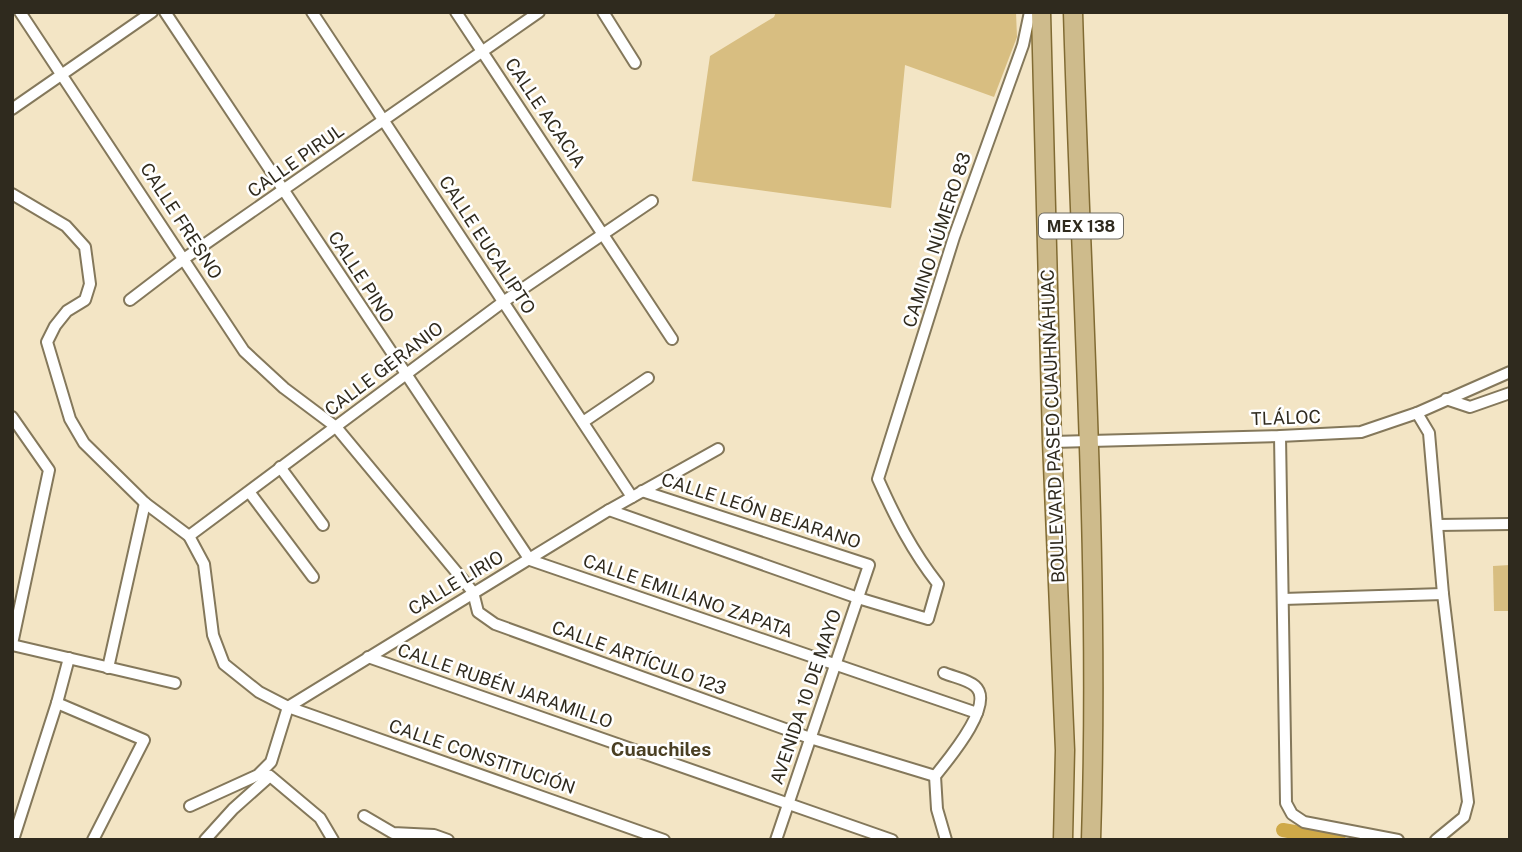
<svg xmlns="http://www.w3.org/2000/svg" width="1522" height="852" font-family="'Public Sans',sans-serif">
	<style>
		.green { fill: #d8be81 }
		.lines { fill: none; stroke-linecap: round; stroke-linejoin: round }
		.canal { stroke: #cfa948; stroke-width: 14 }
		.street-casing { stroke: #84785b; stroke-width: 14 }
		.primary-casing { stroke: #816b33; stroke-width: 21 }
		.street { stroke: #fff; stroke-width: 10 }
		.primary { stroke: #cebb8c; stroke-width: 18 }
		.labels { text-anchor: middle; stroke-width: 5; stroke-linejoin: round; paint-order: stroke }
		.shield { fill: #fff; stroke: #6d6a62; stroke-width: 2 }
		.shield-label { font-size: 16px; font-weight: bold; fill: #2f2a1e }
		.street-label { font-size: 18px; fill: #2f2a1e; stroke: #fff }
		.neighbourhood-label { font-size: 19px; font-weight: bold; fill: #4a3f23; stroke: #fff }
	</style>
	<rect width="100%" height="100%" fill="#f3e5c5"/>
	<!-- green -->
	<g class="green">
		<polygon points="776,12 1016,12 1017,37 994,97 905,65 891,208 692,181 710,56 774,17"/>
		<polygon points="1510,565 1510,611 1494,611 1493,566"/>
	</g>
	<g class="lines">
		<!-- canal -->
		<polyline class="canal" points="1283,830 1339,840"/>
		<defs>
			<g id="street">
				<polyline points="20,12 244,351 284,388 336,427 473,592 478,612 495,624 810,738 935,776"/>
				<polyline points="165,12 530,560 977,713"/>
				<polyline points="312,12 632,497"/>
				<polyline points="456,12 672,339"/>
				<polyline points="603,12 635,63"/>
				<polyline points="12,109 152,12"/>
				<polyline points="12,194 66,226 85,247 90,284 85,300 67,311 55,326 47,342 70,419 84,443 145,503 189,536 204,564 213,635 224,664 259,692 288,707 664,840"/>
				<polyline points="130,300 185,258 539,12"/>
				<polyline points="1446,399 1470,407 1510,393"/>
				<polyline points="1417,413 1429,433 1443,594 1468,802 1464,817 1436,840"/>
				<polyline points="12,417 49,470 12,644"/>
				<polyline points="583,422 648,378"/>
				<polyline points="1280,436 1286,803 1292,814 1304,822 1398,840"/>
				<polyline points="1052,442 1280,436 1361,432 1417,413 1510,372"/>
				<polyline points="280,467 323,525"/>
				<polyline points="642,491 869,565 776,840"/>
				<polyline points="250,493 313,577"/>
				<path d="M609,510L858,598L928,619L938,584C912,551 895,517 878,479L954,237L1023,45L1030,12"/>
				<polyline points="1438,525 1510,524"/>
				<polyline points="189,536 503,302 652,201"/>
				<polyline points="1283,599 1443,594"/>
				<polyline points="12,645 175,683"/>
				<polyline points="368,657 892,840"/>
				<polyline points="108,668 145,503"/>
				<polyline points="57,703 144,740 93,840"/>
				<polyline points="288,707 609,510 718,449"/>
				<path d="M935,776C947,761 996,704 975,686C967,679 953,677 944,673"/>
				<polyline points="935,776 937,809 946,840"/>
				<polyline points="190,806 258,775 271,762 288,707"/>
				<polyline points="364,816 393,833 434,835 448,840"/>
				<polyline points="13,840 57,703 69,658"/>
				<polyline points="205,840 233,809 270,776 320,818 333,840"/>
			</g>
			<g id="primary">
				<polyline points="1041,12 1052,442 1065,750 1063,840"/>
				<path d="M1073,12C1081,288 1100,564 1091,840"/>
			</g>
		</defs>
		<!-- street casing -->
		<use href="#street" class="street-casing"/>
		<!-- primary casing -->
		<use href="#primary" class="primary-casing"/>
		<!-- street -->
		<use href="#street" class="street"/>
		<!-- primary -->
		<use href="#primary" class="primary"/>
	</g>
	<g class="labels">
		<!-- shield labels -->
		<rect class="shield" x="1039" y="213.5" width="84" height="25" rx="5"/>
		<g class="shield-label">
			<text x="1081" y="232">MEX 138</text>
		</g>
		<!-- street labels -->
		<g class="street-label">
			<text transform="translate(545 113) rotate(56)" y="6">CALLE ACACIA</text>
			<text transform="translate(296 161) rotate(-35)" y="6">CALLE PIRUL</text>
			<text transform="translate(181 221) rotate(57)" y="6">CALLE FRESNO</text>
			<text transform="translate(937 240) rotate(-72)" y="6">CAMINO NÚMERO 83</text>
			<text transform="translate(487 245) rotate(57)" y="6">CALLE EUCALIPTO</text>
			<text transform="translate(361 277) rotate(57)" y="6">CALLE PINO</text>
			<text transform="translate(384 369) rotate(-37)" y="6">CALLE GERANIO</text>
			<text transform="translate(1286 418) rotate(-2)" y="6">TLÁLOC</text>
			<text transform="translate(1053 426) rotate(-92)" y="6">BOULEVARD PASEO CUAUHNÁHUAC</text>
			<text transform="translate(761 511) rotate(18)" y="6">CALLE LEÓN BEJARANO</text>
			<text transform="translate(456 583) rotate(-31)" y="6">CALLE LIRIO</text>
			<text transform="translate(688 596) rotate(19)" y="6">CALLE EMILIANO ZAPATA</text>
			<text transform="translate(639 658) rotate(20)" y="6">CALLE ARTÍCULO 123</text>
			<text transform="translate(505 686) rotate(19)" y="6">CALLE RUBÉN JARAMILLO</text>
			<text transform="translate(806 697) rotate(-71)" y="6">AVENIDA 10 DE MAYO</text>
			<text transform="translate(482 757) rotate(19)" y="6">CALLE CONSTITUCIÓN</text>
		</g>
		<!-- neighbourhood labels -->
		<g class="neighbourhood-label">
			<text x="661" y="756">Cuauchiles</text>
		</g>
	</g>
	<!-- border -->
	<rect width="1522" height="852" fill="none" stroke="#2f2a1e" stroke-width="28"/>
</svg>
